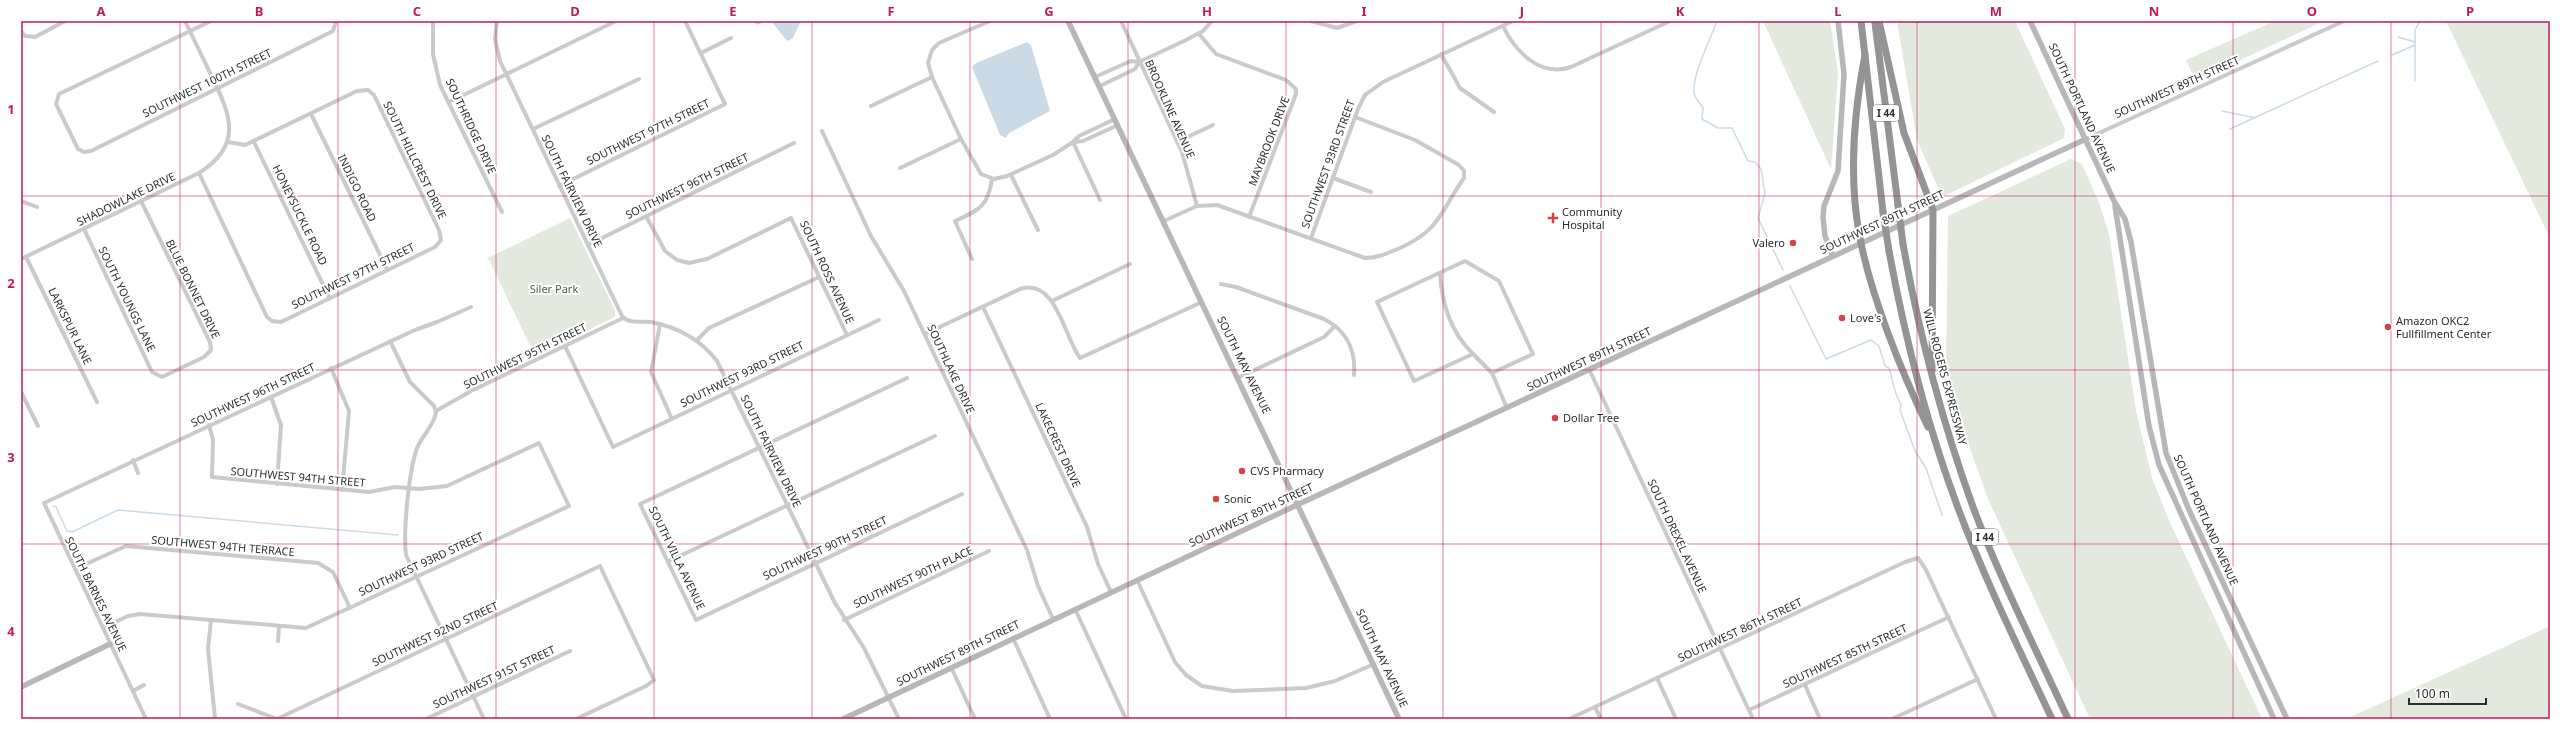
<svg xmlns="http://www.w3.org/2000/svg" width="2571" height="740" font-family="'Noto Sans',sans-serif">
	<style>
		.green { fill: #e3e9dc }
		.water { fill: #cadbe7 }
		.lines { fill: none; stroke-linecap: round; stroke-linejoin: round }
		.stream { stroke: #cadbe7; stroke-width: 1.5 }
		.street { stroke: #cacaca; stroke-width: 4 }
		.secondary { stroke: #b7b7b7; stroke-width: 5.5 }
		.highway { stroke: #949494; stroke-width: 7 }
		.highway-bridge { stroke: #949494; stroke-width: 7 }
		.grid { fill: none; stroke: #c2185b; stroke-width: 1; stroke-opacity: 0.55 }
		.poi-dot { fill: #d0434a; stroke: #fff; stroke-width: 1.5 }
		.labels { text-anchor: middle; stroke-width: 4; stroke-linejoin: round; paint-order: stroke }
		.shield { fill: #fff; stroke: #6c6c6c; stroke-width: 1 }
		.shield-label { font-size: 10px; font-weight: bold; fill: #2d2d2d }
		.street-label { font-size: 11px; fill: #2d2d2d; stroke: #fff }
		.poi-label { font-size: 11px; fill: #2d2d2d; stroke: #fff; text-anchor: start }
		.park-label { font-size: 11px; fill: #4f6340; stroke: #fff }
		.neatline { fill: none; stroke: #c2185b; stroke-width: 1.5 }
		.grid-label { font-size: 13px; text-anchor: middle; font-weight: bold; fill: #c2185b }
	</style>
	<rect width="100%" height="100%" fill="#fff"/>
	<!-- green -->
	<g class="green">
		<polygon points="1763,21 1830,21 1838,73 1831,169"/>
		<polygon points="1897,21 2015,21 2065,129 2064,138 1942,197 1917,140"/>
		<polygon points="2275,21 2324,21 2208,75 2206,74 2198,77 2193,75 2186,60"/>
		<polygon points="2446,21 2550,21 2550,238"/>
		<polygon points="2071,159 2082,164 2100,205 2109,234 2136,411 2152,478 2171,525 2262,719 2090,719 1988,499 1963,429 1946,370 1948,216"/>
		<polygon points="570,218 615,310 615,317 535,356 488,258"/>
		<polygon points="2550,626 2550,719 2346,719"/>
	</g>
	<!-- water -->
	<g class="water">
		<polygon points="753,21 801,21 793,38 787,41 772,22 766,21 757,25"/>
		<polygon points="1027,42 1031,45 1050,111 1009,133 1006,138 1000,135 972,67 976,63"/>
	</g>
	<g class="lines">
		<!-- stream -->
		<g class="stream">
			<path d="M1717,21C1711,38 1692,75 1694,92C1694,99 1700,102 1703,108L1702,119L1718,128H1732L1748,161L1755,162L1761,169L1765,193L1758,218L1783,270"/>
			<polyline points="2398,37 2415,42"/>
			<polyline points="2392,55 2415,45"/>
			<polyline points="2415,81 2415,30 2420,21"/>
			<polyline points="2222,111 2256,118"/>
			<polyline points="2230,129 2378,61"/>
			<path d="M1790,286L1826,359L1871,340L1879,346L1885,366L1889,368C1893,380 1894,395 1901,404L1900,410L1915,451L1926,468L1942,515"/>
			<polyline points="53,506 56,507 67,531 72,532 118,510 398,535"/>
		</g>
		<!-- street -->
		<g class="street">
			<polyline points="211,21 59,94 56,104 78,149 84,152 91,151 333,31 336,21"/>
			<polyline points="433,21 433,54 440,85 502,212"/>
			<path d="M497,21L495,39L500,61L622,316C628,324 642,321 651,322C677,327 701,340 717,361L835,603L864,648L899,719"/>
			<polyline points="990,21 939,43 932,50 928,63 932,77 961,139 981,174 994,179 1007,176 1053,155 1073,142 1079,136 1115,119"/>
			<polyline points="1121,21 1182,152 1197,206"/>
			<polyline points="1311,21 1337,28 1357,21"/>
			<path d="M1503,26C1515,51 1540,78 1571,67L1670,21"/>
			<polyline points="21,31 25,36 35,37 65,21"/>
			<polyline points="1199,34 1216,54 1286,80 1296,89 1296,94 1249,217"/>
			<polyline points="701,53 731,38"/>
			<polyline points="1441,54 1460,88 1494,112"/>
			<polyline points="1095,77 1131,61 1139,62 1184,41 1203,31 1212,21"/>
			<polyline points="1100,86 1135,69 1139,62"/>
			<polyline points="449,102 616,21"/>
			<polyline points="871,106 932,77"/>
			<polyline points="311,114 387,269"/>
			<polyline points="533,129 639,79"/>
			<polyline points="822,131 871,236 904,291 1027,550 1038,586 1053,619"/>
			<polyline points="2086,139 2344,21"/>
			<polyline points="254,142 329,297"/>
			<polyline points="1073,142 1100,200"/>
			<polyline points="1074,142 1083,141 1118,125"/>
			<polyline points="1177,142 1213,125"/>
			<polyline points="900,168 961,139"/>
			<polyline points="199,173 267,317 272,321 281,322 435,247 441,240 439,230 374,95 368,90 357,91 245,145 228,142"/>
			<polyline points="1011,175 1038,230"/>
			<polyline points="1333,178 1371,192"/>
			<polyline points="559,186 725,104 685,21"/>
			<polyline points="21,201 37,207"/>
			<polyline points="646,216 665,251 677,260 689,263 707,259 791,218 847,335"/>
			<path d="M1164,221L1197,206L1217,205L1365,258C1378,258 1388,253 1400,248C1441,229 1440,212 1464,178V171L1459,165L1415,140L1355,117"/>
			<polyline points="84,229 152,372 162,377 204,357 211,350 210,342 141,201"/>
			<polyline points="1311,238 1358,109 1365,95 1383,82 1513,21"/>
			<polyline points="588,245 794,143"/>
			<polyline points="26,257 97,402"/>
			<path d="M21,259L199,173C243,145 231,116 212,77C203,58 194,40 185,21"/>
			<path d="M972,259L955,221C979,210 988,207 992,179"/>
			<path d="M1440,273C1442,304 1450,331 1473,354"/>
			<path d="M1221,284L1236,287L1324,319C1347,331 1356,349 1354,375"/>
			<polyline points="1052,301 1130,264"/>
			<polyline points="983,307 1087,527 1098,564 1111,592"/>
			<polyline points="660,324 651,372 672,419"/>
			<path d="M925,334L1020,289C1056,277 1064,337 1080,358L1202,302"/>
			<path d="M390,341L410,382L434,406L436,413C434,425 422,436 417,448C409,471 403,530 406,555L484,719"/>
			<polyline points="696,341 709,328 819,277"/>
			<polyline points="565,346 613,447 879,320"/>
			<polyline points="331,368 349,411 342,490"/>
			<polyline points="1589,369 1753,719"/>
			<polyline points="1492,373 1533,354 1499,281 1465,261 1377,302 1414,381 1473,354 1492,373 1507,408"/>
			<polyline points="907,378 640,504 696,620 962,494"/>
			<polyline points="1238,378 1324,337 1335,326"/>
			<polyline points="21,392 38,426"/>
			<polyline points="271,397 281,425 277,484"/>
			<polyline points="436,411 471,391 623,318"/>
			<polyline points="133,460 138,473"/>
			<polyline points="669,561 935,436"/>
			<polyline points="75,569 126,546 318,563 333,572 350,608"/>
			<polyline points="1137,580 1175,662 1186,675 1202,686 1233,691 1306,688 1335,681 1374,664"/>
			<polyline points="1075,609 1126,719"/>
			<polyline points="211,620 208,649 215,718 212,719"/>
			<polyline points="844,620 989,551"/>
			<polyline points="103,628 128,616 140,614 306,628 569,506 539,443 447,486 419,489 395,487 369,492 212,477 213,440 209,425"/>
			<polyline points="1013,638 1050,719"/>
			<polyline points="278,641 279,627"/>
			<polyline points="951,667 975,719"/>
			<polyline points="1657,678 1676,719"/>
			<polyline points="1805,685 1820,719"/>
			<polyline points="133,691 144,685"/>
			<polyline points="238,704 277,719"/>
			<polyline points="1595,707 1601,719"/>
			<polyline points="1749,710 1949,617"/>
			<polyline points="146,719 44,503 415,330 437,322 471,307"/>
			<polyline points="277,719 600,566 654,680 646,686 576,719"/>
			<polyline points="426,719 570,651"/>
			<polyline points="1569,719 1905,562 1918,558 1925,568 1996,719"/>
			<polyline points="1892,719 1978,679"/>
		</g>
		<!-- secondary -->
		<g class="secondary">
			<polyline points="1068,21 1399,719"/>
			<polyline points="2030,21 2115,203 2125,219 2131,242 2166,453 2189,510 2287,719"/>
			<polyline points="2115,206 2149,426 2159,465 2274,719"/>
			<polyline points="1833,256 1825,236 1823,217 1824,206 1838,171 1844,74 1838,21"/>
			<polyline points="21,687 110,644"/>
			<polyline points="843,719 1299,504 2086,139"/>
		</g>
		<!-- highway -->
		<g class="highway">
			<polyline points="1861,21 1883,212"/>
			<polyline points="1879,21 1904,133 1933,210 1932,371"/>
			<polyline points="1875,23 1898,205"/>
			<path d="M1865,55C1854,112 1849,176 1859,233C1870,294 1901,371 1928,427"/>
			<path d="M1903,244C1919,334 1942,421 1973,507C2000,579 2036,649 2068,719"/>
			<path d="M1889,251C1905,338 1927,425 1958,508C1985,580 2019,649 2052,719"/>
		</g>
		<!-- highway-bridge -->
		<g class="highway-bridge">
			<polyline points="1898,205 1903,244"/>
			<polyline points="1883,212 1889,251"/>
		</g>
	</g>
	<!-- grid -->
	<path class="grid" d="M180,21V719M338,21V719M496,21V719M654,21V719M812,21V719M970,21V719M1128,21V719M1286,21V719M1443,21V719M1601,21V719M1759,21V719M1917,21V719M2075,21V719M2233,21V719M2391,21V719M21,196H2550M21,370H2550M21,544H2550"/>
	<!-- markers -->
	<g class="poi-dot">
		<path d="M1551 212h4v4h4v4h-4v4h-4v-4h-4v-4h4z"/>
		<circle cx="1793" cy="243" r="4"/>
		<circle cx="1842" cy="318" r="4"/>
		<circle cx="2388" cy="327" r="4"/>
		<circle cx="1555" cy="418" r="4"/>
		<circle cx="1242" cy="471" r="4"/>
		<circle cx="1216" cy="499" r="4"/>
	</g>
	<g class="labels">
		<!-- shield labels -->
		<g class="shield">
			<rect x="1873" y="105" width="26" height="16" rx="3"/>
			<rect x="1972" y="529" width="26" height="16" rx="3"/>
		</g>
		<g class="shield-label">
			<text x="1886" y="117">I 44</text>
			<text x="1985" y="541">I 44</text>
		</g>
		<!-- street labels -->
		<g class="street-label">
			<text transform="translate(207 83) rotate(-26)" y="4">SOUTHWEST 100TH STREET</text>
			<text transform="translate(2177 87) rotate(-24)" y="4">SOUTHWEST 89TH STREET</text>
			<text transform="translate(2082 108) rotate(65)" y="4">SOUTH PORTLAND AVENUE</text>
			<text transform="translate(1170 109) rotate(66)" y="4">BROOKLINE AVENUE</text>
			<text transform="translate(471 126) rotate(65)" y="4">SOUTHRIDGE DRIVE</text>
			<text transform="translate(648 132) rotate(-26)" y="4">SOUTHWEST 97TH STREET</text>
			<text transform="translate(1269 141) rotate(-69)" y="4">MAYBROOK DRIVE</text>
			<text transform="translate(415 160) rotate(64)" y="4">SOUTH HILLCREST DRIVE</text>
			<text transform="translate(1328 164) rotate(-70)" y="4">SOUTHWEST 93RD STREET</text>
			<text transform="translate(687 186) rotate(-26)" y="4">SOUTHWEST 96TH STREET</text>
			<text transform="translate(357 188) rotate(64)" y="4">INDIGO ROAD</text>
			<text transform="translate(572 191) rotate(64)" y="4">SOUTH FAIRVIEW DRIVE</text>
			<text transform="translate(126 199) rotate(-26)" y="4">SHADOWLAKE DRIVE</text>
			<text transform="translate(300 215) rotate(64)" y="4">HONEYSUCKLE ROAD</text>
			<text transform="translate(1882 222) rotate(-25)" y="4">SOUTHWEST 89TH STREET</text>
			<text transform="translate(827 272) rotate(65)" y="4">SOUTH ROSS AVENUE</text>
			<text transform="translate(353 276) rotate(-26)" y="4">SOUTHWEST 97TH STREET</text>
			<text transform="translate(193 289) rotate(64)" y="4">BLUE BONNET DRIVE</text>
			<text transform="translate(127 299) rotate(64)" y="4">SOUTH YOUNGS LANE</text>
			<text transform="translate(70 326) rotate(64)" y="4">LARKSPUR LANE</text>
			<text transform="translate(525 356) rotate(-26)" y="4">SOUTHWEST 95TH STREET</text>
			<text transform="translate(1589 359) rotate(-25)" y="4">SOUTHWEST 89TH STREET</text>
			<text transform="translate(1244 365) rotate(64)" y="4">SOUTH MAY AVENUE</text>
			<text transform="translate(951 369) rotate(65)" y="4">SOUTHLAKE DRIVE</text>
			<text transform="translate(742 374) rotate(-26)" y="4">SOUTHWEST 93RD STREET</text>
			<text transform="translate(1945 377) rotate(75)" y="4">WILL ROGERS EXPRESSWAY</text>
			<text transform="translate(253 395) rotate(-25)" y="4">SOUTHWEST 96TH STREET</text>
			<text transform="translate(1058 445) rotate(65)" y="4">LAKECREST DRIVE</text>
			<text transform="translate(771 451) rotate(64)" y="4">SOUTH FAIRVIEW DRIVE</text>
			<text transform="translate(298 477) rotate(5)" y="4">SOUTHWEST 94TH STREET</text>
			<text transform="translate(1251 515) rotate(-25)" y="4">SOUTHWEST 89TH STREET</text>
			<text transform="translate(2206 520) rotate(66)" y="4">SOUTH PORTLAND AVENUE</text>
			<text transform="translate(1677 536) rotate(65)" y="4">SOUTH DREXEL AVENUE</text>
			<text transform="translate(223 546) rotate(5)" y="4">SOUTHWEST 94TH TERRACE</text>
			<text transform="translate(825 548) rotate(-25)" y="4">SOUTHWEST 90TH STREET</text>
			<text transform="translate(677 558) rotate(64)" y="4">SOUTH VILLA AVENUE</text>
			<text transform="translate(421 564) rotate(-25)" y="4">SOUTHWEST 93RD STREET</text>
			<text transform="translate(913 577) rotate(-25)" y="4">SOUTHWEST 90TH PLACE</text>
			<text transform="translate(96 594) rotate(64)" y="4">SOUTH BARNES AVENUE</text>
			<text transform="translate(1740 630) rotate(-25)" y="4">SOUTHWEST 86TH STREET</text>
			<text transform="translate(435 634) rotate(-25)" y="4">SOUTHWEST 92ND STREET</text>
			<text transform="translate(958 653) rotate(-26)" y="4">SOUTHWEST 89TH STREET</text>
			<text transform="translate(1845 656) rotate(-25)" y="4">SOUTHWEST 85TH STREET</text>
			<text transform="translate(1382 658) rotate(65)" y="4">SOUTH MAY AVENUE</text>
			<text transform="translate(494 677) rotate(-25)" y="4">SOUTHWEST 91ST STREET</text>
		</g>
		<!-- poi labels -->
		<g class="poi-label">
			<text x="1562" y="216">Community<tspan x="1562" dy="13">Hospital</tspan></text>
			<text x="1785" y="247" text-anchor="end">Valero</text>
			<text x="1850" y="322">Love's</text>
			<text x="2396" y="325">Amazon OKC2<tspan x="2396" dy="13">Fullfillment Center</tspan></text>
			<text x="1563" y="422">Dollar Tree</text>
			<text x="1250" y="475">CVS Pharmacy</text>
			<text x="1224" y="503">Sonic</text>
		</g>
		<!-- park labels -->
		<g class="park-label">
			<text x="554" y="293">Siler Park</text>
		</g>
	</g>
	<!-- border -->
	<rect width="2571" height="740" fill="none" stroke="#ffffff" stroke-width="44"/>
	<!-- scale -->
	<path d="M2409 698v6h77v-6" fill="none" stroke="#2d2d2d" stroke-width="2"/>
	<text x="2415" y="698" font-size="12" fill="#2d2d2d" stroke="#ffffff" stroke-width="3" paint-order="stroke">100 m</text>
	<rect x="22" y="22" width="2527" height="696" class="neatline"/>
	<g class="grid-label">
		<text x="101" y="16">A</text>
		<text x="259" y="16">B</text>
		<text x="417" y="16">C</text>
		<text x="575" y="16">D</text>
		<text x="733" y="16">E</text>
		<text x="891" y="16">F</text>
		<text x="1049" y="16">G</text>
		<text x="1207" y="16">H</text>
		<text x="1364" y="16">I</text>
		<text x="1522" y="16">J</text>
		<text x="1680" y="16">K</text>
		<text x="1838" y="16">L</text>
		<text x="1996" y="16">M</text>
		<text x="2154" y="16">N</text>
		<text x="2312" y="16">O</text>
		<text x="2470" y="16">P</text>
		<text x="11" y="114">1</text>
		<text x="11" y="288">2</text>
		<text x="11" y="462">3</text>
		<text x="11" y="636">4</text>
	</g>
</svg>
